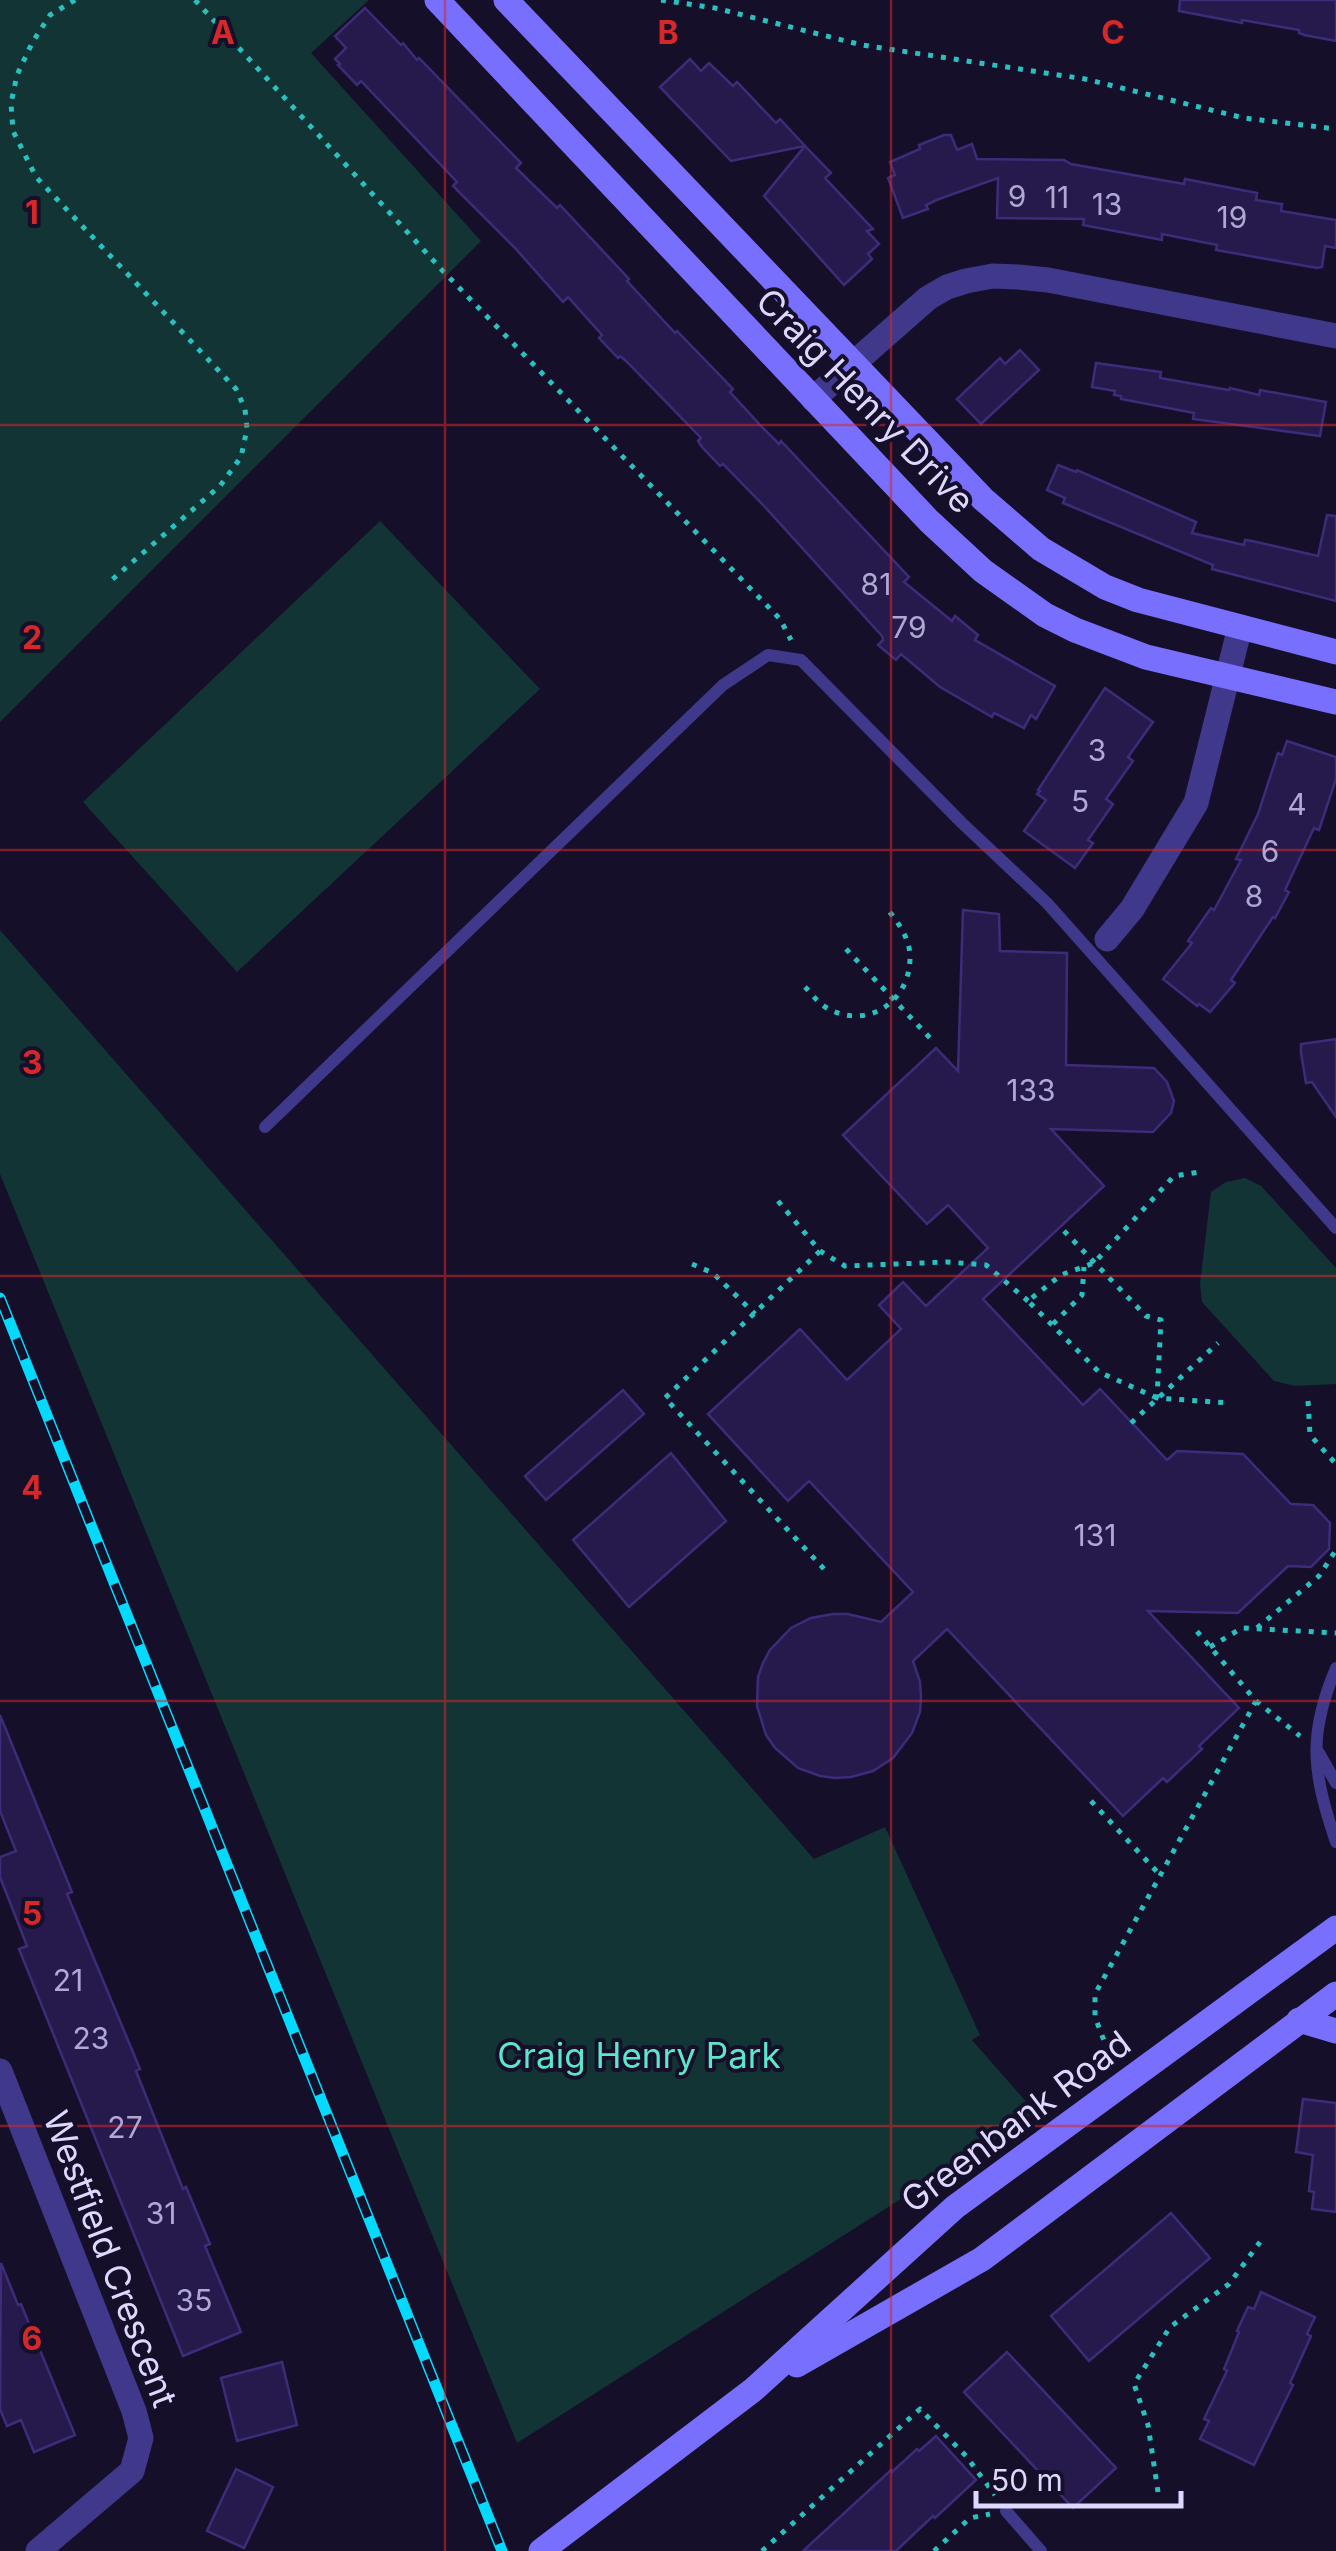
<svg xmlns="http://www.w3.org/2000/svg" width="1336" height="2551" font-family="Inter,sans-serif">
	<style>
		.green { fill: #123434 }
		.building { fill: #261a4c; stroke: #3e2b79; stroke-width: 2.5 }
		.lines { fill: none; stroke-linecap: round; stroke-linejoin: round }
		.path { stroke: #29c1bf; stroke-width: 5; stroke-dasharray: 5 8; stroke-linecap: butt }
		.lane { stroke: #3f388b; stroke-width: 12 }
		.street { stroke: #3f388b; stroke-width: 25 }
		.secondary { stroke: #796fff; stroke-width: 25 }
		.rail-casing { stroke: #04daff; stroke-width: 11 }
		.rail { stroke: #150f2a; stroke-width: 8; stroke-dasharray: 22; stroke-linecap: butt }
		.grid { fill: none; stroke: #d62828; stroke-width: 2.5; stroke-opacity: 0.55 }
		.labels { text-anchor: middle; stroke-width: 8; stroke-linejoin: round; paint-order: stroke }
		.number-label { font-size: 30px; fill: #b0a8d2 }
		.street-label { font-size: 35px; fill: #ded8ff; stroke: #150f2a }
		.park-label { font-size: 35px; fill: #5ce6cb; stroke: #150f2a }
		.grid-label { font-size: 32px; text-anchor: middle; font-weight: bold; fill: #d62828; stroke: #150f2a; stroke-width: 8; stroke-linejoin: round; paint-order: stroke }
	</style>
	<rect width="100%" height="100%" fill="#150f2a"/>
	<!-- green -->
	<g class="green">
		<polygon points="0,0 369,0 311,53 481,241 0,722"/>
		<polygon points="380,521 540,689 237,972 83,802"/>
		<polygon points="0,930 814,1859 885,1827 980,2035 972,2040 1036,2113 517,2443 0,1174"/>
		<polygon points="1245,1178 1261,1186 1336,1268 1336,1384 1295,1386 1274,1381 1202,1302 1200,1283 1211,1192 1226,1182"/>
	</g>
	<!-- building -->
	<g class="building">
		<polygon points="1180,0 1336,0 1336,41 1304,35 1299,33 1299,30 1242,20 1242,23 1179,11"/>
		<polygon points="365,8 401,45 403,43 417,60 419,58 521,163 516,168 557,208 560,205 629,279 627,281 675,333 677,331 733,389 730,392 761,426 779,444 781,441 909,577 904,582 952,621 955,616 978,635 975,640 1055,686 1036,719 1031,715 1024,728 994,713 992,717 940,687 901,654 896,660 878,645 883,640 882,636 765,507 723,464 720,466 702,447 698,441 701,438 626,361 620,356 618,358 599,338 602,335 568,297 563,302 515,248 453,186 457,182 361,81 357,85 338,65 340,64 335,59 346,48 335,36"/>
		<polygon points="690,59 701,71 709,63 733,86 737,82 776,123 780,119 805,146 731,161 660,87"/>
		<polygon points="944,135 951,135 957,150 972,144 977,159 1064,160 1071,164 1184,184 1185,179 1257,193 1256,200 1282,204 1281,211 1336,220 1336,248 1325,246 1322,267 1317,268 1216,250 1217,245 1162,234 1162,240 1083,225 1084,219 997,218 998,178 939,199 926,205 928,209 903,218 888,178 895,175 890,162 920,149 919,145"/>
		<polygon points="805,146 831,173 825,178 873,229 867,231 879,244 868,254 872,259 844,285 764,196"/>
		<polygon points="1020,350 1039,370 981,424 957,399 1000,358 1005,364"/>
		<polygon points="1096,363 1161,372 1160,378 1229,390 1230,388 1259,395 1260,390 1326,402 1320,436 1193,419 1194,413 1121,399 1121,396 1114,395 1115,391 1092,387"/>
		<polygon points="1058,465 1076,472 1077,470 1196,522 1192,533 1244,545 1245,540 1252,541 1318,556 1327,515 1336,516 1336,601 1212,569 1213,565 1063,503 1065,498 1047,490"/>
		<polygon points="1105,688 1153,722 1128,757 1133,761 1106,799 1113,804 1088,840 1093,843 1075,868 1024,831 1046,800 1037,794 1040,791 1038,790"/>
		<polygon points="1287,741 1336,757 1336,779 1319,830 1314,828 1285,890 1289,892 1275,918 1273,917 1231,980 1235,983 1210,1012 1199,1004 1197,1006 1163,979 1192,943 1188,941 1211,908 1214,910 1241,860 1236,859 1258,814 1278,753 1282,755"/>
		<polygon points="963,910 999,914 1000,951 1067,953 1066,1065 1154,1068 1167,1082 1174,1101 1171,1113 1153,1132 1051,1129 1104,1186 983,1299 1083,1405 1100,1389 1167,1460 1177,1451 1243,1454 1291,1504 1313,1505 1330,1523 1329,1549 1311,1567 1288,1566 1238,1613 1148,1611 1239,1708 1199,1746 1202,1749 1167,1782 1163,1778 1123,1816 947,1629 913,1661 920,1682 921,1697 920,1712 912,1733 893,1758 873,1771 851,1777 835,1778 820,1776 798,1768 775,1748 766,1735 757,1706 758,1677 763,1663 770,1650 791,1628 811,1618 833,1614 848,1614 881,1622 913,1592 809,1481 788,1501 708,1414 800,1329 847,1380 901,1329 879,1305 903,1282 926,1306 988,1248 948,1205 927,1224 843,1135 936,1048 958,1071"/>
		<polygon points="1336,1039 1336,1117 1312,1082 1306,1083 1301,1053 1301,1044"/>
		<polygon points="623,1390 644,1414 546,1500 525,1476"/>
		<polygon points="671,1453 726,1521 629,1607 573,1540"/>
		<polygon points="0,1715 72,1892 67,1894 140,2069 136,2071 183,2189 186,2187 210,2244 205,2246 241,2332 183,2356 19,1949 27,1946 0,1877 0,1857 16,1851 0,1811"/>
		<polygon points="1303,2099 1336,2103 1336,2212 1312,2209 1314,2192 1309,2191 1313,2155 1296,2152"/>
		<polygon points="1171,2213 1210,2258 1089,2361 1051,2316"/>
		<polygon points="1,2263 18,2305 21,2304 75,2435 34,2452 21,2420 7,2426 0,2409"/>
		<polygon points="1261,2292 1315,2317 1307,2334 1311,2336 1290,2383 1293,2385 1254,2465 1200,2439 1209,2421 1204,2419 1227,2371 1224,2369 1239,2332 1237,2331 1248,2307 1254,2309"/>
		<polygon points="1007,2352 1116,2468 1073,2508 964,2392"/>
		<polygon points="282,2362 297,2425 237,2441 221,2378"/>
		<polygon points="936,2436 976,2480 935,2518 933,2516 896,2551 803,2551 891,2470 892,2472 917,2449 919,2451"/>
		<polygon points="236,2469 273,2487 244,2548 207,2531"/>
	</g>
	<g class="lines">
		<!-- path -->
		<g class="path">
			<polyline points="75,0 50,15 32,43 17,75 11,103 13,131 36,177 236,389 245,409 247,429 241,457 220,486 107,584"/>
			<polyline points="195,0 442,270 780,619 791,640"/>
			<polyline points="661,0 715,8 862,45 1085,79 1244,118 1336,129"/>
			<polyline points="846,949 930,1038"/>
			<path d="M805,987C810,992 816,1000 821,1004C860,1033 909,1006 910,959C911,941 899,923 888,910"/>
			<polyline points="778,1201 820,1251 845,1266 947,1262 986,1265 1028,1301"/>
			<polyline points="1064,1231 1146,1316 1161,1320 1157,1398 1230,1403"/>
			<polyline points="820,1251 665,1398 825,1570"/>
			<polyline points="692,1264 713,1273 755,1314"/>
			<polyline points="1053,1324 1082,1295 1084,1267"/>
			<polyline points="1157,1398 1099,1372 1028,1301 1061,1275 1094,1263 1174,1176 1200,1172"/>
			<polyline points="1308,1401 1310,1435 1336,1464"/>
			<polyline points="1131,1423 1218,1343"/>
			<polyline points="1257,1628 1319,1576 1336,1550"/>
			<polyline points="1210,1647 1242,1628 1336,1633"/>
			<polyline points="1256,1701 1300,1736"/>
			<polyline points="1091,1801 1160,1875"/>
			<polyline points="1113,2064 1095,2017 1095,1994 1256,1701 1195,1629"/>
			<polyline points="1158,2492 1148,2425 1134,2384 1170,2327 1229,2284 1260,2242"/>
			<polyline points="762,2551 920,2409 966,2456 995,2495"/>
			<polyline points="934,2551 970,2518 990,2514"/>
		</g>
		<!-- lane -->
		<g class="lane">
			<polyline points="265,1127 723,685 768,655 801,660 962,823 1047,903 1336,1228"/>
			<path d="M1336,1668C1307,1736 1313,1774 1336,1842"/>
			<polyline points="1319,1753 1336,1783"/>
			<polyline points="1006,2511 1041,2551"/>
		</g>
		<!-- street -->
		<g class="street">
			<polyline points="813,399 928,298 947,287 966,281 993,276 1018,277 1048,280 1336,336"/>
			<polyline points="1107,939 1132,909 1196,803 1240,627"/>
			<polyline points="0,2071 134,2411 141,2438 132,2471 38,2551"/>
		</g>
		<!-- secondary -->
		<g class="secondary">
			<polyline points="437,0 929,521 983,571 1045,615 1075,630 1146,657 1336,702"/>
			<polyline points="506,0 983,499 1041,549 1105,587 1138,600 1336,652"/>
			<polyline points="1299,2020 1336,2031"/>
			<polyline points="797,2365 982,2259 1336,1994"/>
			<polyline points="541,2551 753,2390 955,2207 1336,1928"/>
		</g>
		<defs>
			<polyline id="rail" points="0,1298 502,2551"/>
		</defs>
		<!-- rail casing -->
		<use href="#rail" class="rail-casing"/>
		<!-- rail -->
		<use href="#rail" class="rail"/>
	</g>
	<!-- grid -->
	<path class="grid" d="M445,0V2551M891,0V2551M0,425H1336M0,850H1336M0,1276H1336M0,1701H1336M0,2126H1336"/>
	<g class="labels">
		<!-- number labels -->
		<g class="number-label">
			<text x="1017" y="207">9</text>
			<text x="1057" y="208">11</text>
			<text x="1107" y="215">13</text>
			<text x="1232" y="228">19</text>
			<text x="876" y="595">81</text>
			<text x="909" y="638">79</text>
			<text x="1097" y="761">3</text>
			<text x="1080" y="812">5</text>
			<text x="1297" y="815">4</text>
			<text x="1270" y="862">6</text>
			<text x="1254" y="907">8</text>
			<text x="1031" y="1101">133</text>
			<text x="1095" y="1546">131</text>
			<text x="68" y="1991">21</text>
			<text x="91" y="2049">23</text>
			<text x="125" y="2138">27</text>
			<text x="161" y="2224">31</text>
			<text x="194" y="2311">35</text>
		</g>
		<!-- street labels -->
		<g class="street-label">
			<text transform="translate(865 401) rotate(46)" y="12">Craig Henry Drive</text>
			<text transform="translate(1016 2122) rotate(-37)" y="12">Greenbank Road</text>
			<text transform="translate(110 2259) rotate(69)" y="12">Westfield Crescent</text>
		</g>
		<!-- park labels -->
		<g class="park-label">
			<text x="639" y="2068">Craig Henry Park</text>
		</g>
	</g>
	<g class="grid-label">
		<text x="223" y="44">A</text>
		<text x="668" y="44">B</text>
		<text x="1113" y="44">C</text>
		<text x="32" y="224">1</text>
		<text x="32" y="649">2</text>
		<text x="32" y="1074">3</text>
		<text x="32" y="1499">4</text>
		<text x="32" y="1925">5</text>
		<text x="32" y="2350">6</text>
	</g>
	<!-- scale -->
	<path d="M976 2491v15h205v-15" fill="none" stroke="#ded8ff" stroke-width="5"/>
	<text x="991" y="2491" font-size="30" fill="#ded8ff" stroke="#150f2a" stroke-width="8" paint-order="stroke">50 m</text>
</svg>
